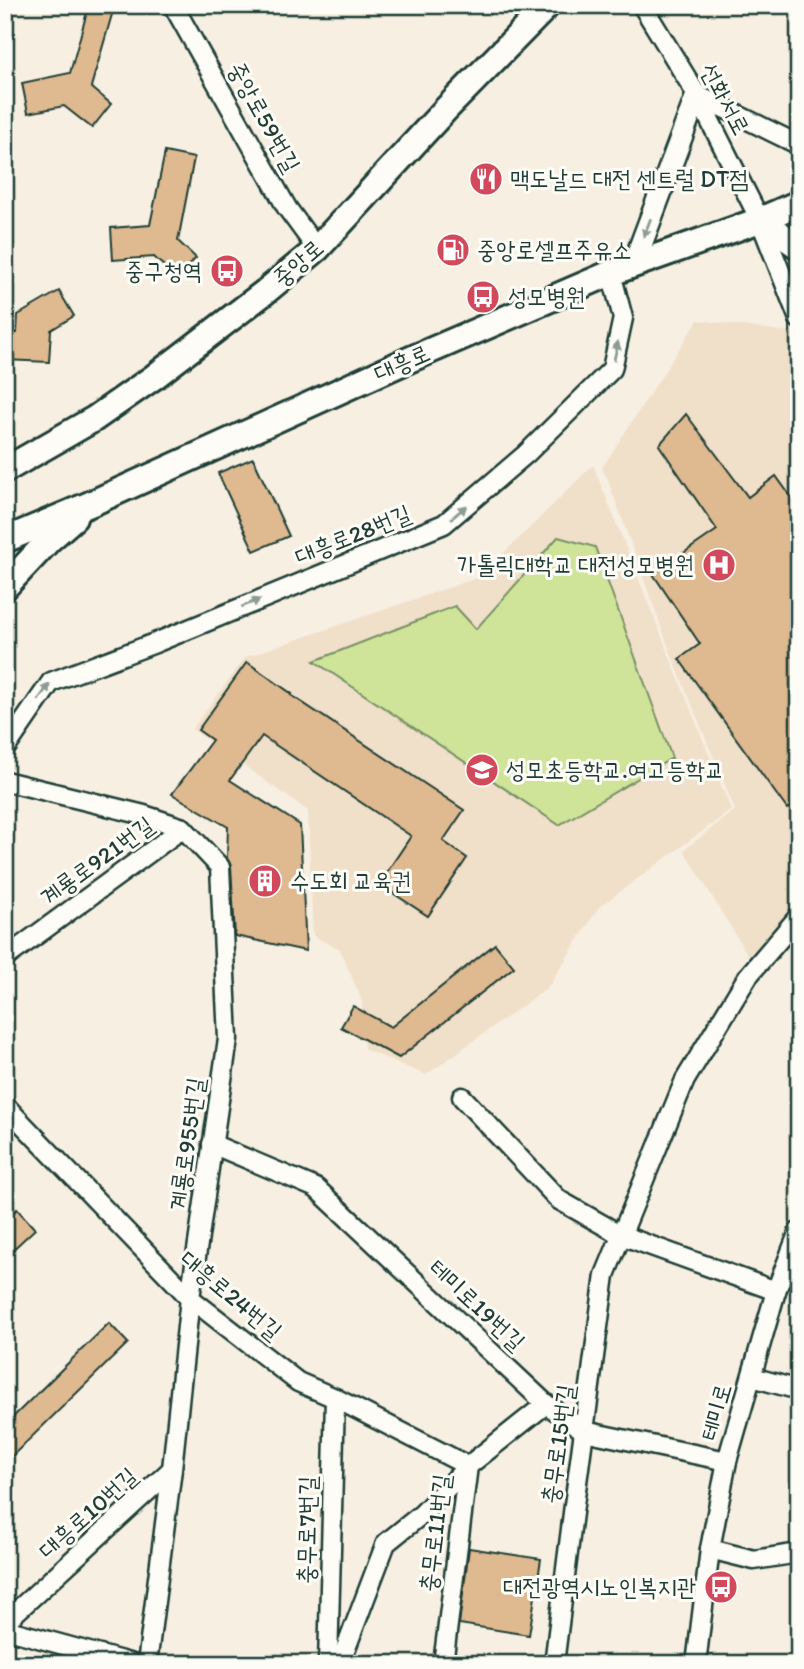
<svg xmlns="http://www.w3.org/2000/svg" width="804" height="1669" font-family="Itim,'Poor Story',sans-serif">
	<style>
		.built { fill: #f0dfc9 }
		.green { fill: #cfe499; stroke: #779066; stroke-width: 2 }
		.building { fill: #dfb990; stroke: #1f3d34; stroke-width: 2 }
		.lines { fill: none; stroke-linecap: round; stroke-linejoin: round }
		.minor-casing { stroke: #1f3d34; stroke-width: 23 }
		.tertiary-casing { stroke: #1f3d34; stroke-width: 26 }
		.secondary-casing { stroke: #1f3d34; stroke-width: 30 }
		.minor { stroke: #fdfcf7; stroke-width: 18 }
		.tertiary { stroke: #fdfcf7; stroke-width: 21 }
		.secondary { stroke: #fdfcf7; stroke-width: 24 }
		.oneway { fill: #8e9c96 }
		.labels { text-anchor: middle; stroke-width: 6; stroke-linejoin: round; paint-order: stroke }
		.street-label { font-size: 24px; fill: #1f3d34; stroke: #fdfcf7 }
		.poi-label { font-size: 24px; fill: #1f3d34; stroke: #fdfcf7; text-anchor: start }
	</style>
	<rect width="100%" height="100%" fill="#f7efe2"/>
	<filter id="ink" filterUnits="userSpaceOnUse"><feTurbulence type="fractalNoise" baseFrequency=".0143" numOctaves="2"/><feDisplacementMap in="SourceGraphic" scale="14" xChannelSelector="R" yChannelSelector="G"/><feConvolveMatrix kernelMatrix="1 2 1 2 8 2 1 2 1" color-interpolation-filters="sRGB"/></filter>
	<g filter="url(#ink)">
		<!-- built -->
		<g class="built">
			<polygon points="698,320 795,333 799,341 799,899 749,957 684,850 735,810 670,651 608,480 602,468"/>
			<polygon points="593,465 731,810 599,907 547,988 426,1075 364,1049 362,1001 340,949 313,936 308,811 192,729 246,657 480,577"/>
		</g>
		<!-- green -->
		<polygon class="green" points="558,537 595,547 672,758 559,825 314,661 455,606 476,629"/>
		<!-- building -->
		<g class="building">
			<polygon points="89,5 113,11 91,87 111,104 92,128 64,106 28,113 22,83 70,73"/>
			<polygon points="165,152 194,158 178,241 196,258 177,278 154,257 113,260 111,228 150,225"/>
			<polygon points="59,291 74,316 51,330 49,362 5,360 5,333 17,333 18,315"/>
			<polygon points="686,414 748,497 776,476 799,508 799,801 787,809 679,659 700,644 653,574 717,530 659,445"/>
			<polygon points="253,458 289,536 254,551 218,473"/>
			<polygon points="247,662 292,694 291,695 464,810 443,841 467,858 428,916 379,884 411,836 262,736 230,780 300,825 306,951 235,936 231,866 227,858 228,827 172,794 212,740 198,730"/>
			<polygon points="495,944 514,967 399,1058 341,1027 353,1006 391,1027"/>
			<polygon points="17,1209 35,1229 5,1257 5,1220"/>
			<polygon points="109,1323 128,1343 5,1463 5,1425"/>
			<polygon points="469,1548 541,1559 529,1635 459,1624"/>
		</g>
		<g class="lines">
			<defs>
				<g id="minor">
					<polyline points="173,5 287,208 317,249"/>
					<polyline points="642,5 697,95 760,220 799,319"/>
					<polyline points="697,95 799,145"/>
					<polyline points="5,749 51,682 155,643 444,524 526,454 612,369 623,318 611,273"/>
					<polyline points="5,781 144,815 183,828 220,867 228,1039 190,1298 172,1469 147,1664"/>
					<polyline points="5,958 183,828"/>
					<polyline points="462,1097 559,1200 621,1235 776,1291"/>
					<polyline points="5,1105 13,1114 190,1298 298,1382 335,1398 468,1466 422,1514 386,1543 340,1664"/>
					<polyline points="212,1144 316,1188 546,1404 584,1431 727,1461"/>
					<polyline points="752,1377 799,1390"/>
					<polyline points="710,1549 754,1560 799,1553"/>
					<polyline points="5,1622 172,1469"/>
					<polyline points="5,1629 133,1664"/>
					<polyline points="328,1664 335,1398"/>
					<polyline points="443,1664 468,1466 546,1404"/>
					<polyline points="554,1664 574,1505 605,1275 685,1080 748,976 799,916"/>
					<polyline points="696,1664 710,1549 727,1461 776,1291 799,1231"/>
				</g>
				<polyline id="tertiary" points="633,266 697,95"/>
				<g id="secondary">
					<polyline points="760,220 799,247"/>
					<polyline points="5,470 94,419 154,377 265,292 317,249 445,110 548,5"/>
					<polyline points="5,540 90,504 397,365 611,273 760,220 799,203"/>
					<polyline points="5,587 49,540 74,518"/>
				</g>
			</defs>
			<!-- minor casing -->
			<use href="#minor" class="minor-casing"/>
			<!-- tertiary casing -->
			<use href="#tertiary" class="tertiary-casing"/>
			<!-- secondary casing -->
			<use href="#secondary" class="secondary-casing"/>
			<!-- minor -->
			<use href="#minor" class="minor"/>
			<!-- tertiary -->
			<use href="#tertiary" class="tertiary"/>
			<!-- secondary -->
			<use href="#secondary" class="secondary"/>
		</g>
		<!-- one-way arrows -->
		<defs><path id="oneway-solid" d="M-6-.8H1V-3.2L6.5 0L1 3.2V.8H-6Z" transform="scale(1.75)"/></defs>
		<g class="oneway">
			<use href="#oneway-solid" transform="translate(647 228) rotate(111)"/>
			<use href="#oneway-solid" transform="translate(616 351) rotate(-78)"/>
			<use href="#oneway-solid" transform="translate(459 512) rotate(-41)"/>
			<use href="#oneway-solid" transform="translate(251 603) rotate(-22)"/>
			<use href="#oneway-solid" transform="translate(44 692) rotate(-55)"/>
		</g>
	</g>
	<!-- icons -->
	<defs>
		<symbol id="restaurant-disc" viewBox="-11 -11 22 22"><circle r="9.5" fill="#d1495b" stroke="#fdfcf7"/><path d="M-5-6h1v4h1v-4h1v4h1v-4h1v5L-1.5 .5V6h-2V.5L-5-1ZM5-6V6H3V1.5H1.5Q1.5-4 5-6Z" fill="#fff"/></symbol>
		<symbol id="fuel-disc" viewBox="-11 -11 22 22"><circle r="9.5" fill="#d1495b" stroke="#fdfcf7"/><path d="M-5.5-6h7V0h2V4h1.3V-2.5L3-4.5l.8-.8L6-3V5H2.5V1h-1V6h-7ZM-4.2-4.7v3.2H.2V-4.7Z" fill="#fff"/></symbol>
		<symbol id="bus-disc" viewBox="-11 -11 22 22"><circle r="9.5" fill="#d1495b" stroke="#fdfcf7"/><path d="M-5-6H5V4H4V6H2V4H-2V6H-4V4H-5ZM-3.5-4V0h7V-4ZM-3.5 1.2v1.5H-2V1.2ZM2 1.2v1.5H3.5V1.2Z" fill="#fff"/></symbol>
		<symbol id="hospital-disc" viewBox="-11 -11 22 22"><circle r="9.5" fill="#d1495b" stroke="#fdfcf7"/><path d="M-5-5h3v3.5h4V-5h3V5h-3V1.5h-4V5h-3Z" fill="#fff"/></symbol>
		<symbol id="school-disc" viewBox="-11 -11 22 22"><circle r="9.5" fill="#d1495b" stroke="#fdfcf7"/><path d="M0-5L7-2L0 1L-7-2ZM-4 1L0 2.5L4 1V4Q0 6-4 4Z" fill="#fff"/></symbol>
		<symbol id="building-disc" viewBox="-11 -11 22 22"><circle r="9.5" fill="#d1495b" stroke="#fdfcf7"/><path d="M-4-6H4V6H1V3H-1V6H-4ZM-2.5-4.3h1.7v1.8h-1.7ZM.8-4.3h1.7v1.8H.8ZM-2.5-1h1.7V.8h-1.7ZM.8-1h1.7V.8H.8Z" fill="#fff"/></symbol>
	</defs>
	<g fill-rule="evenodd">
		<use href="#restaurant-disc" x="467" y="160" width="38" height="38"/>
		<use href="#fuel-disc" x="434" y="231" width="38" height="38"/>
		<use href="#bus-disc" x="208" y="252" width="38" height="38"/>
		<use href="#bus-disc" x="464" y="278" width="38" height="38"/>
		<use href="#hospital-disc" x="700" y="546" width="38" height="38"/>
		<use href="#school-disc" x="463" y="751" width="38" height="38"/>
		<use href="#building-disc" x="246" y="862" width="38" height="38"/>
		<use href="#bus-disc" x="702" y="1568" width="38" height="38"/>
	</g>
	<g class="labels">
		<!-- street labels -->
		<g class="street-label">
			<text transform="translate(725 99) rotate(62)" y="8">선화서로</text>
			<text transform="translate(264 117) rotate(61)" y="8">중앙로59번길</text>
			<text transform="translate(298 263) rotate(-41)" y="8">중앙로</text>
			<text transform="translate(402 363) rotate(-24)" y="8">대흥로</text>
			<text transform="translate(353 535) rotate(-22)" y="8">대흥로28번길</text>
			<text transform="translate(97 861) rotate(-36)" y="8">계룡로921번길</text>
			<text transform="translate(187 1144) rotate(-82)" y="8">계룡로955번길</text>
			<text transform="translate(231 1295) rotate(40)" y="8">대흥로24번길</text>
			<text transform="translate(477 1305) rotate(43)" y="8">테미로19번길</text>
			<text transform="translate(716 1412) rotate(-74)" y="8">테미로</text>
			<text transform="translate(558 1444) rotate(-82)" y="8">충무로15번길</text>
			<text transform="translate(88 1513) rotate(-42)" y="8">대흥로10번길</text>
			<text transform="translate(307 1530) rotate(-89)" y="8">충무로7번길</text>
			<text transform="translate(435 1533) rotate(-83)" y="8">충무로11번길</text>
		</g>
		<!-- poi labels -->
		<g class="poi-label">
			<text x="510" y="187">맥도날드 대전 센트럴 DT점</text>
			<text x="477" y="258">중앙로셀프주유소</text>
			<text x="202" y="279" text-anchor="end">중구청역</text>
			<text x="508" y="305">성모병원</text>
			<text x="694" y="573" text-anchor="end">가톨릭대학교 대전성모병원</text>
			<text x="506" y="778">성모초등학교.여고등학교</text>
			<text x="290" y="889">수도회 교육권</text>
			<text x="696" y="1595" text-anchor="end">대전광역시노인복지관</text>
		</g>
	</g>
	<!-- margin -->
	<rect width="804" height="1669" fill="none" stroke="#fdfcf7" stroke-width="28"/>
	<rect x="14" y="14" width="776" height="1641" fill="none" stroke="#1f3d34" stroke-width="2.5" filter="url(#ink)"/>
</svg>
